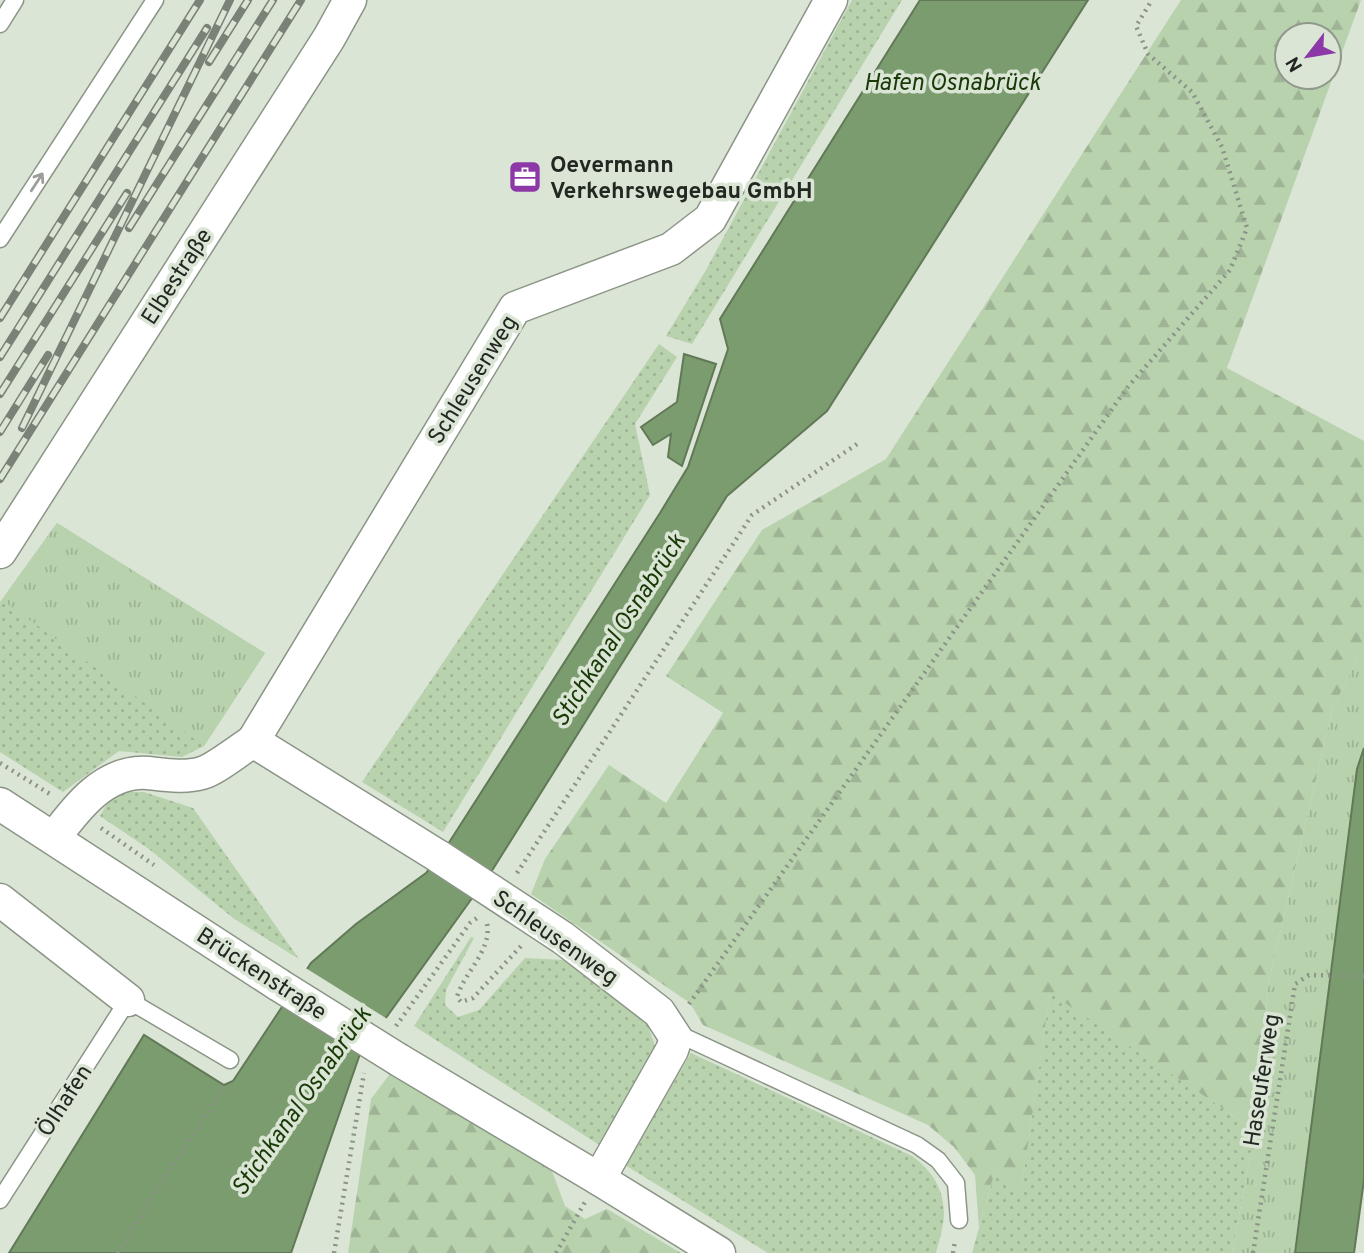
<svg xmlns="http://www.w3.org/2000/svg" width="1364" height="1253" font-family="Overpass,sans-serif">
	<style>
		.grass { fill: url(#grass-dots) }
		.forest { fill: url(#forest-firs); fill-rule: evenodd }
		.park { fill: url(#park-tufts) }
		.water { fill: #7b9c6e; stroke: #617957; stroke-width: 2 }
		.pier { fill: #dae5d5 }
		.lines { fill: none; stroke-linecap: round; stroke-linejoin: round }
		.service-casing { stroke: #8b9587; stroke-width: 19 }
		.minor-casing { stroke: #8b9587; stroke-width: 35 }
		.path { stroke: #8b9387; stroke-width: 4.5; stroke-dasharray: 2 5; stroke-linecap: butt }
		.service { stroke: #fff; stroke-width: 16 }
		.minor { stroke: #fff; stroke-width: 32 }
		.rail-casing { stroke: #7a8278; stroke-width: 8 }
		.rail { stroke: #dae5d5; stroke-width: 5; stroke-dasharray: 16; stroke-linecap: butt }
		.minor-bridge-casing { stroke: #8b9587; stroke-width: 35; stroke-linecap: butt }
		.minor-bridge { stroke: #fff; stroke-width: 32 }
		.oneway { stroke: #9c9e9c }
		.labels { text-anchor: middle; stroke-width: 7; stroke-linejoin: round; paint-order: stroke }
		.poi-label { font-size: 23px; font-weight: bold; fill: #232722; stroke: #dae5d5; text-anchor: start }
		.street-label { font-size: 23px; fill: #232722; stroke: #dae5d5 }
		.water-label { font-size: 24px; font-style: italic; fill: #193907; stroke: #dae5d5 }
	</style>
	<defs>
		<pattern id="grass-dots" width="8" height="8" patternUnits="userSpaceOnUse" patternTransform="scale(1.75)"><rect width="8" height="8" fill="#b8d2ae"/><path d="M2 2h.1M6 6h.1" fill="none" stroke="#9eb495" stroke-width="1.8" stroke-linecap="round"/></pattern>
		<pattern id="forest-firs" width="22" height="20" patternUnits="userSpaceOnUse" patternTransform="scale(1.75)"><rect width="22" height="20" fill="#b8d2ae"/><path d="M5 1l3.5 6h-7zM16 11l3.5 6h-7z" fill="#9eb495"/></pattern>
		<pattern id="park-tufts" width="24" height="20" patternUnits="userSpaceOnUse" patternTransform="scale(1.75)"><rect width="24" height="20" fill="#b8d2ae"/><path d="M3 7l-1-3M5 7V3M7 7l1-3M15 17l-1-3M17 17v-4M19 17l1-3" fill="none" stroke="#9eb495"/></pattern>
	</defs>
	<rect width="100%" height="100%" fill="#dae5d5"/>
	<!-- grass -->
	<g class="grass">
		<polygon points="852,0 902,0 692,344 666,336 706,270"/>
		<polygon points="659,344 677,357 635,424 650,495 443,832 362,782"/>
		<polygon points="57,523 265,653 204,746 182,757 119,751 63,792 0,752 0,602"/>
		<polygon points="124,792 144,792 193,808 299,959 233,918 149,849 100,816 108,802"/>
		<polygon points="471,937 474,938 446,990 445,1005 458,1017 479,1010 525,958 565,960 647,1022 655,1046 601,1146 414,1026"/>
		<polygon points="1050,992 1255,1130 1232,1253 972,1253 995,1171 1021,1191"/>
		<path d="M691,1053L912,1156C932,1171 943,1187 944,1213C944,1226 939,1241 936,1253H768L625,1165Z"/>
	</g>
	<!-- forest -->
	<g class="forest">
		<path d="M1181,0H1361L1227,368L1364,441V646L1332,710L1269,980L1255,1130L1050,993L1021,1192L995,1171L979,1228L975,1175L954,1147L928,1125L703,1025L690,1003L531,894L545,859L609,765L666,803L723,713L666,676L762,530L886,459ZM1287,35H1329V77H1287Z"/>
		<polygon points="392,1071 552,1171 565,1206 585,1219 607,1209 681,1253 348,1253 371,1099"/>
	</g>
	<!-- park -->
	<g class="park">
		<polygon points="57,523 265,653 204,746 2,600"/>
		<polygon points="1364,646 1364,748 1357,769 1294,1253 1232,1253 1255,1130 1269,980 1332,710"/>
	</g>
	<!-- water -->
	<g class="water">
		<polygon points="920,0 1088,0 827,411 727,496 493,869 360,1054 291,1253 9,1253 144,1035 224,1085 233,1081 311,963 356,924 426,873 450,841 660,513 688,467 728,349 720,319"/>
		<polygon points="684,354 716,364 682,466 668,457 671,434 653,445 641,427 677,402"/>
		<polygon points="1364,748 1364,1180 1354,1253 1295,1253 1357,769"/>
	</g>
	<!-- pier -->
	<polygon class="pier" points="304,967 389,1020 364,1054 280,1003"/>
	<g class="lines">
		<defs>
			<g id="service">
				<polyline points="0,24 15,0"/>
				<polyline points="0,239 155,0"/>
				<polyline points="674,1032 917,1145 938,1160 956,1183 959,1220"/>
				<polyline points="0,1200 128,1000 230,1060"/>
			</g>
			<g id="minor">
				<polyline points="0,552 329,38 350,0"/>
				<polyline points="0,804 279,985"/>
				<path d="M54,838C77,807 105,770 148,773C166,775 185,778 202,773C214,770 241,749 253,741"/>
				<polyline points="0,900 128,1000"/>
				<polyline points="399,1060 599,1179 719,1253"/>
				<polyline points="599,1179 672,1050 676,1038 659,1012 563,938 438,856 253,741 515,308 671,249 710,219 831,0"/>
			</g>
		</defs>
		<!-- service casing -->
		<use href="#service" class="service-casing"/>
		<!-- minor casing -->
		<use href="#minor" class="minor-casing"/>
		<!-- path -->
		<g class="path">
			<polyline points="0,763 50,794"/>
			<polyline points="101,828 154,865"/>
			<polyline points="517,873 752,515 860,442"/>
			<path d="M487,924C492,950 464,973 457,997L461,1002L473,998L522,945"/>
			<polyline points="689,1004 1127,388 1230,270 1247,228 1222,147 1192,92 1148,54 1136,26 1152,0"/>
			<polyline points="396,1026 470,923 477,918"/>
			<polyline points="117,1253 224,1086"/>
			<polyline points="334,1253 364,1073"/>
			<polyline points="556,1253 585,1202"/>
			<polyline points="953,1253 955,1241"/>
			<polyline points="1253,1253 1295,984 1309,975 1364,976"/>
		</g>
		<!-- service -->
		<use href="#service" class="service"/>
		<!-- minor -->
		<use href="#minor" class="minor"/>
		<defs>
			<g id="rail">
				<polyline points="209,62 248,0"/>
				<polyline points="129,228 273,0"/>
				<polyline points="0,318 200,0"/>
				<polyline points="0,357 207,28"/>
				<polyline points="0,394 127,193"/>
				<polyline points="22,428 230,0"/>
				<polyline points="0,432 48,355"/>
				<polyline points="0,479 301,0"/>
			</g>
		</defs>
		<!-- rail casing -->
		<use href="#rail" class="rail-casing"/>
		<!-- rail -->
		<use href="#rail" class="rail"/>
		<defs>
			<polyline id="minor-bridge" points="279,985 399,1060"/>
		</defs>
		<!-- minor-bridge casing -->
		<use href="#minor-bridge" class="minor-bridge-casing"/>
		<!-- minor-bridge -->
		<use href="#minor-bridge" class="minor-bridge"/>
	</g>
	<!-- one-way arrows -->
	<defs><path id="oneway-shaft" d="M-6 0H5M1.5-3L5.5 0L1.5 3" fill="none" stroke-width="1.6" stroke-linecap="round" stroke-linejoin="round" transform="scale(1.75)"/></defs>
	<use class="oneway" href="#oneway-shaft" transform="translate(37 182) rotate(-57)"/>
	<!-- icons -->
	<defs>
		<symbol id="office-square" viewBox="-11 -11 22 22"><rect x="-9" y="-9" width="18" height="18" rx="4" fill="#8c38a7" stroke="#dae5d5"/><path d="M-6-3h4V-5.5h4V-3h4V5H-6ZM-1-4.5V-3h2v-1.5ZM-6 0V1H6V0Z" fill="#fff"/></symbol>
	</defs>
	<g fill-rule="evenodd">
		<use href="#office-square" x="506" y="158" width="38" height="38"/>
	</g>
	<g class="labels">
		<!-- poi labels -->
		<g class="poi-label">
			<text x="550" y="172">Oevermann<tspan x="550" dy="26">Verkehrswegebau GmbH</tspan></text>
		</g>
		<!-- street labels -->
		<g class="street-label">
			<text transform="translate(176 276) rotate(-57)" y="8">Elbestraße</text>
			<text transform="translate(472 379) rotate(-58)" y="8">Schleusenweg</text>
			<text transform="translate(556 937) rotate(35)" y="8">Schleusenweg</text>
			<text transform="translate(262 973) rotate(33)" y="8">Brückenstraße</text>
			<text transform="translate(1261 1080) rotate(-81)" y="8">Haseuferweg</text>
			<text transform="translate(64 1100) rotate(-57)" y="8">Ölhafen</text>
		</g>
		<!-- water labels -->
		<g class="water-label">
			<text x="952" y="90">Hafen Osnabrück</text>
			<text transform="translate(618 630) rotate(-57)" y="8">Stichkanal Osnabrück</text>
			<text transform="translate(301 1101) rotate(-55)" y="8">Stichkanal Osnabrück</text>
		</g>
	</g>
	<!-- north arrow -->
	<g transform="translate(1308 56) rotate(239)"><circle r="33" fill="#dae5d5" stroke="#91998d" stroke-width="2"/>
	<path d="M0-5L12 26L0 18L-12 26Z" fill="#8c38a7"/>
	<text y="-10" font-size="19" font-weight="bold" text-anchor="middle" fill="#232722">N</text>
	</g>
</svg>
